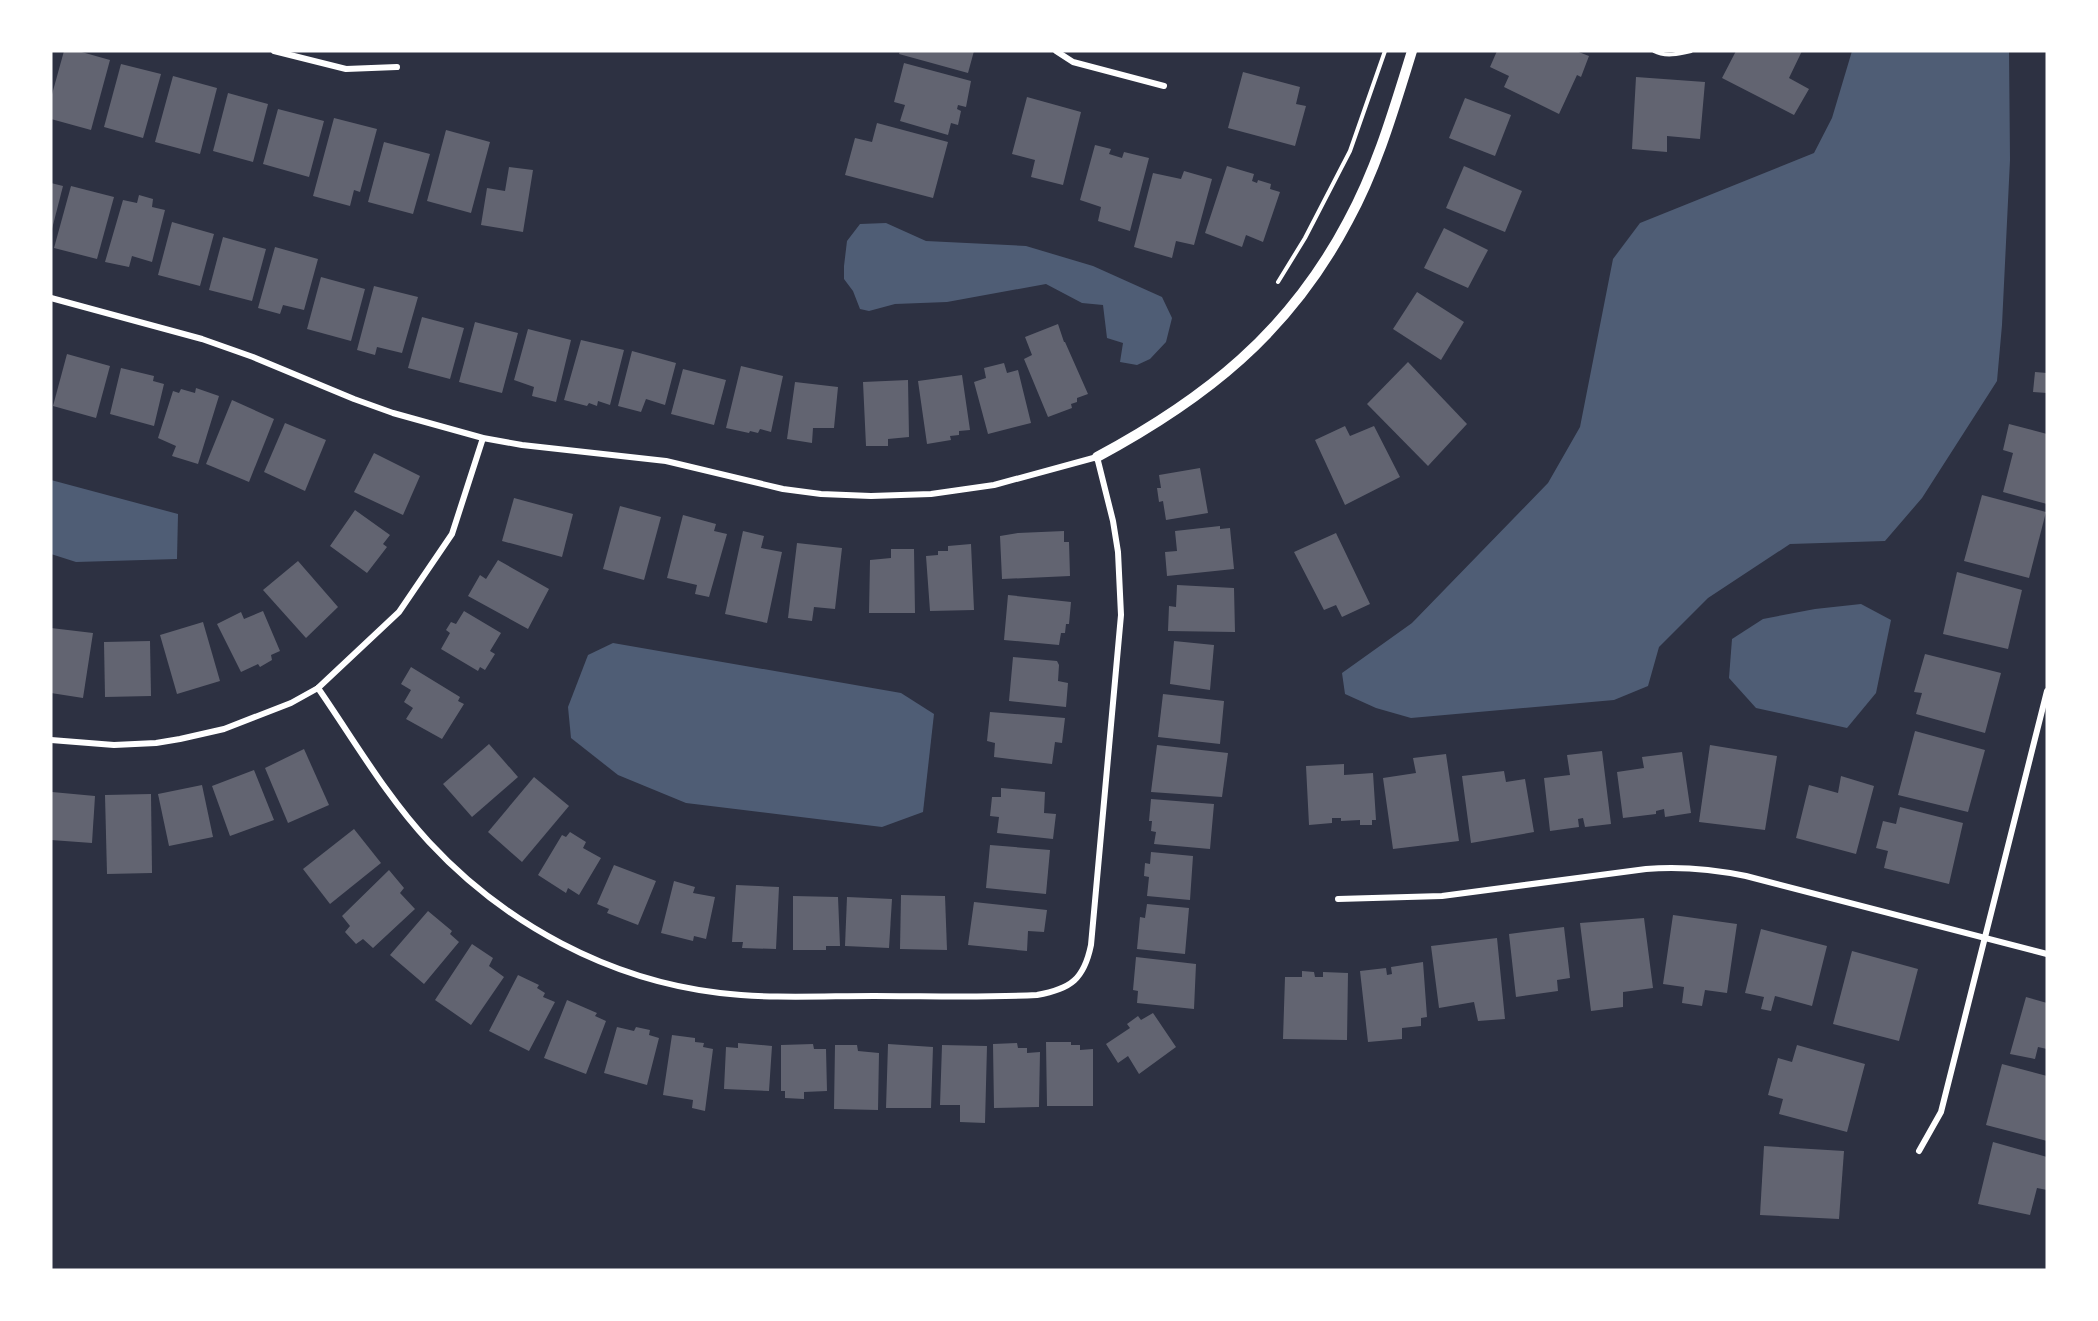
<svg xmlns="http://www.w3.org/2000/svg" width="2098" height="1321" font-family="'DejaVu Sans',sans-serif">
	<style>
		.water { fill: #4f5d75 }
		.building { fill: #626471 }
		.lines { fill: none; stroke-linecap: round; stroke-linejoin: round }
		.path { stroke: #fff; stroke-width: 4 }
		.minor { stroke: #fff; stroke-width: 6 }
		.tertiary { stroke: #fff; stroke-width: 10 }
	</style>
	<rect width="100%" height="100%" fill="#2d3142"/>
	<!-- water -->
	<g class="water">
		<polygon points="1852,51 2009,51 2010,160 2002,325 1997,381 1922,498 1885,541 1790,544 1708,598 1659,647 1648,686 1614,700 1411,718 1376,708 1345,694 1342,673 1412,623 1548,483 1580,427 1613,259 1640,223 1814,153 1832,118"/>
		<polygon points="886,223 926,241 1026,246 1093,266 1162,297 1172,318 1166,342 1150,359 1137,365 1120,362 1123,343 1107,338 1103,305 1082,303 1046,284 947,302 895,304 869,311 860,309 853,291 844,279 844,266 847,241 860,224"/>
		<polygon points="51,480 178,514 177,559 76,562 51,554"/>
		<polygon points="1861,604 1891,620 1876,693 1847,728 1756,708 1729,678 1732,639 1763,619 1815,609"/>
		<polygon points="613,643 901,693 934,714 923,812 882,827 686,803 618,775 571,738 568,707 588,655"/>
	</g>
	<!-- building -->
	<g class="building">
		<polygon points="64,51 78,51 110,60 91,130 51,119 51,98"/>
		<polygon points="900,51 974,51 968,73 899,54"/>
		<polygon points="1497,51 1576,51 1589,56 1581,77 1577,75 1559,114 1504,87 1509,76 1490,67"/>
		<polygon points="1736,51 1802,51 1789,78 1809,89 1794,115 1722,78"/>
		<polygon points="904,63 971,81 966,107 958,105 957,109 961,111 958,125 951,123 948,135 900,121 905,105 894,102"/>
		<polygon points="121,64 161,74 143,138 104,127"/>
		<polygon points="1243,72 1300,87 1296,104 1306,106 1295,146 1228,128"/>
		<polygon points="173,76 217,88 200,154 155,142"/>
		<polygon points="1636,77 1705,82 1700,139 1667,136 1667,152 1632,149"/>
		<polygon points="228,93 268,104 253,162 213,151"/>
		<polygon points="1027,97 1081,112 1063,185 1031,177 1035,160 1012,154"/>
		<polygon points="1465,98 1511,115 1495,156 1449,138"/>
		<polygon points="278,109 324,121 309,177 263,164"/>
		<polygon points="334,118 377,129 360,192 354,190 350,206 313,196"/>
		<polygon points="877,123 948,142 933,198 845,175 855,138 872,142"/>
		<polygon points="446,130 490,142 471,213 427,201"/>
		<polygon points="384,142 430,154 413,214 368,202"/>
		<polygon points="1095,145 1111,149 1109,154 1122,158 1124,152 1149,158 1130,231 1098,221 1101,207 1080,200"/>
		<polygon points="1227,166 1254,174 1252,181 1257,183 1258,180 1271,184 1270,189 1280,192 1263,242 1246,235 1242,247 1205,233"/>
		<polygon points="1464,166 1522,191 1505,232 1446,208"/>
		<polygon points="509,167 533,170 523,232 481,225 487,188 505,191"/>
		<polygon points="1184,171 1212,179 1194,245 1176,241 1172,258 1134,247 1153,173 1181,179"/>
		<polygon points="51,183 63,186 52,229 51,229"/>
		<polygon points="71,186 114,197 97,259 54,248"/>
		<polygon points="139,195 153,199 152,207 165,210 152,262 132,256 129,267 105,262 123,200 137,203"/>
		<polygon points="172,222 214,234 200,286 158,275"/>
		<polygon points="1444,228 1488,250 1468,288 1424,268"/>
		<polygon points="223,237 266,249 252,301 209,290"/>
		<polygon points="275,247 318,259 304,310 283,305 280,314 258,308"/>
		<polygon points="321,277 365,289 351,341 307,329"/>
		<polygon points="374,286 418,297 402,353 377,347 375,355 357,350"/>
		<polygon points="1417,292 1464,322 1441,360 1393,329"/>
		<polygon points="422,317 464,328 450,379 408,368"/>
		<polygon points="475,322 518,333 502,393 459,382"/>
		<polygon points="1058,324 1064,342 1065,342 1088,394 1077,398 1077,402 1071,404 1072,408 1048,417 1024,359 1032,355 1025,337"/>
		<polygon points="528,329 571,340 556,402 532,396 534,387 514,380"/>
		<polygon points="581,340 624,350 610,405 598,401 597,406 589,403 587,406 564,400"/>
		<polygon points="632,351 676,363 665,405 646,399 641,412 618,406"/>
		<polygon points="67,354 110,366 96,418 53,406"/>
		<polygon points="1408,362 1467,424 1428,466 1367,404"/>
		<polygon points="1004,363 1007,373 1018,370 1031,423 988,434 974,382 986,378 984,368"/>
		<polygon points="741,366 783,376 771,432 760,429 758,433 750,431 749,433 726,428"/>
		<polygon points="121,368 154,376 153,381 164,384 154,426 110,414"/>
		<polygon points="683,369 726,380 714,425 671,414"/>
		<polygon points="2035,372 2047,373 2047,393 2033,392"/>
		<polygon points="962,375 970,430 959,431 959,435 950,436 951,440 927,444 918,381"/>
		<polygon points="908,380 909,437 888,439 888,446 866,446 863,382"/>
		<polygon points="795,382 838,387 834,428 813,428 812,443 787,439"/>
		<polygon points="196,388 219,396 198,464 172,456 176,446 158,438 173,391 179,393 181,389 195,393"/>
		<polygon points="232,400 274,419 249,482 206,464"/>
		<polygon points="285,423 326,440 305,491 264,472"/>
		<polygon points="2009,424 2047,434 2047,504 2003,492 2013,453 2003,450"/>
		<polygon points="1345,426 1350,436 1374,426 1400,477 1345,505 1315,440"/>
		<polygon points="374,453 420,476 403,515 354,492"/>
		<polygon points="1200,468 1208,513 1166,520 1163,501 1159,502 1157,488 1161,488 1159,475"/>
		<polygon points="1982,495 2046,512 2029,578 1964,561"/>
		<polygon points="514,498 573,514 562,557 502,541"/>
		<polygon points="620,506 661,517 644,580 603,569"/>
		<polygon points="355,510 390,535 383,544 387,547 367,573 330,546"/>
		<polygon points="683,515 716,524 714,531 727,534 709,597 695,594 697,585 667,578"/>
		<polygon points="1220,526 1220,529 1230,528 1234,569 1167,576 1165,552 1177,551 1175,531"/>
		<polygon points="743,531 764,536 761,548 782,552 767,623 725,614"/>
		<polygon points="1064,531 1064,542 1069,542 1070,576 1002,579 1000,536 1018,533"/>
		<polygon points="1336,533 1370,604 1342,617 1336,605 1324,610 1294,552"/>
		<polygon points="797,543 842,548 835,609 814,607 812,621 788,618"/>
		<polygon points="971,544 974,610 930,611 926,556 938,555 938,551 948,551 948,546"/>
		<polygon points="891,549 914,549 915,613 869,613 870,560 891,558"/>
		<polygon points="498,560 549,589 528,629 468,596 480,575 486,579"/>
		<polygon points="298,561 338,607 306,638 263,590"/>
		<polygon points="1957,572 2022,590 2008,649 1943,634"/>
		<polygon points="1177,585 1234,588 1235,632 1168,631 1169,606 1176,607"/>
		<polygon points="1008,595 1071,602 1069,624 1066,624 1065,633 1061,633 1059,645 1004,640"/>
		<polygon points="263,611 280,651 271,655 272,660 260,667 258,664 241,672 217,624 241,612 244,619"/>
		<polygon points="464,611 501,633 490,651 495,654 485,670 480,667 478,671 441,649 450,633 446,630 451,622 456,624"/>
		<polygon points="203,622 220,681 177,694 160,635"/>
		<polygon points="51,628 93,633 83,698 51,693"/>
		<polygon points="150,641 151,696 105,697 104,642"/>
		<polygon points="1174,641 1214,645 1210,690 1170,684"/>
		<polygon points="1925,654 2001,673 1985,733 1916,714 1922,693 1914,692"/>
		<polygon points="1013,657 1057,661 1059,665 1058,681 1068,683 1066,707 1009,701"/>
		<polygon points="411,667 460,697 458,701 464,704 442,739 406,719 413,708 404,702 411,690 401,684"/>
		<polygon points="1163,694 1224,701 1220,744 1158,737"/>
		<polygon points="990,712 1065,718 1062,743 1055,742 1052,764 994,757 995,743 987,741"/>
		<polygon points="1915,731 1985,750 1968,812 1898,795"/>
		<polygon points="489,744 518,777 472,817 443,784"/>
		<polygon points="1157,745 1228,753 1222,797 1151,792"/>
		<polygon points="1710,745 1777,756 1765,830 1699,822"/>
		<polygon points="304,749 329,805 288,823 265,768"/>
		<polygon points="1602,751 1611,824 1585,827 1583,818 1578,819 1579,827 1550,831 1544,778 1570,775 1567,755"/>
		<polygon points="1682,752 1691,813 1665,817 1664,809 1656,811 1656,814 1623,818 1617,772 1644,768 1642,757"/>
		<polygon points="1446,754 1459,841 1393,849 1383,778 1416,773 1413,758"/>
		<polygon points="1344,764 1344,775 1373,773 1376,820 1372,820 1372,825 1360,825 1360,820 1341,821 1341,818 1332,818 1332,823 1309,825 1306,766"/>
		<polygon points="254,770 274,820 230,836 212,786"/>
		<polygon points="1504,771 1506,782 1525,779 1534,832 1471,843 1462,776"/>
		<polygon points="1841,776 1874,786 1856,854 1796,838 1809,785 1838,793"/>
		<polygon points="534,777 569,806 522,862 488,832"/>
		<polygon points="202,785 213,837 169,846 158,794"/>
		<polygon points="1001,788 1045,792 1044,813 1056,814 1053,839 997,833 999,817 990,816 992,797 1001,797"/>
		<polygon points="52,792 95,796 92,843 51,840"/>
		<polygon points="151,794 152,873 107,874 105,795"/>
		<polygon points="1151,799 1214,804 1210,849 1154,844 1156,832 1151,831 1152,821 1149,821"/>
		<polygon points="1900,807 1963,823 1949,884 1884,868 1888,851 1876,848 1883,821 1896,824"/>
		<polygon points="354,829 381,863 330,904 303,869"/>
		<polygon points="570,832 586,842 583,848 601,858 579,895 568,888 566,893 538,875 562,835 566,837"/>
		<polygon points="990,845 1050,850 1046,894 986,888"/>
		<polygon points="1151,852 1193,856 1190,900 1147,896 1149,877 1144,876 1145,863 1150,864"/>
		<polygon points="614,865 656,881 638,925 607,913 609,909 597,904"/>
		<polygon points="389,870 404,888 400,893 415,909 373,948 363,939 356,944 345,932 350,926 342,916"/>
		<polygon points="674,881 695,887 693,893 715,897 706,939 694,936 693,941 661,933"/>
		<polygon points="736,885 779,887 776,949 742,948 743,942 732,942"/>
		<polygon points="901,895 945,896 947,950 900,949"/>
		<polygon points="793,896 838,897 840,946 826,946 826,950 793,950"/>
		<polygon points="847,897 892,899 889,948 845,946"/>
		<polygon points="974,902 1047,910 1044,932 1028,931 1027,951 968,945"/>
		<polygon points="1147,904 1189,908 1185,954 1137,949 1140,917 1145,918"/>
		<polygon points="428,911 452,931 450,934 459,942 424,984 390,955"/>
		<polygon points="1673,915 1737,924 1727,993 1705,990 1702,1006 1682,1003 1684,987 1663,984"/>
		<polygon points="1644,918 1653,988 1623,992 1623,1007 1591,1011 1580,923"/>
		<polygon points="1564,927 1570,978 1557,980 1558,991 1516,997 1509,934"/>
		<polygon points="1761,929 1827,946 1812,1006 1775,996 1771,1011 1761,1009 1764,997 1745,993"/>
		<polygon points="1497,938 1505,1019 1478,1021 1474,1002 1439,1008 1431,946"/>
		<polygon points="472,944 493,958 489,966 504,977 471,1025 435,1000"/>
		<polygon points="1852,951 1918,969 1899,1041 1833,1024"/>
		<polygon points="1136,957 1196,964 1194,1009 1137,1003 1138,991 1133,990"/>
		<polygon points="1423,962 1427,1017 1421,1018 1421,1026 1402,1028 1402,1039 1368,1042 1360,971 1386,968 1387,975 1392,974 1391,967"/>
		<polygon points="1302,971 1314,972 1315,977 1323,977 1323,972 1348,973 1347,1040 1283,1039 1285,977 1302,977"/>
		<polygon points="518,975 539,985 537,988 545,993 543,997 555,1002 529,1051 489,1031"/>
		<polygon points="2026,997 2047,1003 2047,1049 2038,1047 2035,1059 2010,1054"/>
		<polygon points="567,1000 597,1013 595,1016 606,1021 586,1074 544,1058"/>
		<polygon points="1153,1013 1176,1047 1139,1074 1128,1056 1118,1063 1106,1044 1130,1028 1127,1024 1138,1016 1141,1020"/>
		<polygon points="617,1027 634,1031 636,1027 650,1030 649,1035 659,1038 647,1085 604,1073"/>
		<polygon points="672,1035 695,1038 695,1042 704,1043 703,1047 713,1049 705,1111 692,1108 693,1100 663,1095"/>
		<polygon points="1046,1042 1071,1042 1071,1045 1080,1045 1080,1050 1093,1049 1093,1106 1047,1106"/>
		<polygon points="738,1043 772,1046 769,1091 724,1089 726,1047 738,1048"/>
		<polygon points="1017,1043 1018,1048 1027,1048 1027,1053 1040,1052 1039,1107 994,1108 993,1044"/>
		<polygon points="813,1044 814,1049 826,1049 827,1091 804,1092 804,1099 785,1098 785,1091 781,1091 781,1045"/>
		<polygon points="888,1044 933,1047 931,1108 886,1108"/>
		<polygon points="835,1045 857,1045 858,1051 879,1053 878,1110 834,1109"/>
		<polygon points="942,1045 987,1046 985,1123 960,1122 960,1105 940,1105"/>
		<polygon points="1797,1045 1865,1064 1847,1132 1779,1114 1783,1099 1768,1095 1778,1058 1792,1062"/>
		<polygon points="2002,1064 2047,1076 2047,1141 1986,1125"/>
		<polygon points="1993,1142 2047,1157 2047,1190 2037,1188 2030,1215 1978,1204"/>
		<polygon points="1764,1146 1844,1151 1839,1219 1760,1215"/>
	</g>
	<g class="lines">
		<!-- path -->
		<g class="path">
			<path d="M1654,51C1665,57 1679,54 1691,51"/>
			<polyline points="1278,282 1305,238 1350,151 1385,51"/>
		</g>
		<!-- minor -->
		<g class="minor">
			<polyline points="274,51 346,69 397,67"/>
			<polyline points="1056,51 1073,62 1164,86"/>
			<path d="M51,298L202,339L253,357L354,399L393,413L483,438L522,445L666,461L783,489L821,494L871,496L931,494L994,485L1097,457L1113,521L1118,552L1121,615L1091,945C1084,979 1071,989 1037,995C983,998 928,996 874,996C823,996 771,999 720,993C609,980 505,924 429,842C386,796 354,740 318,688"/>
			<polyline points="51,740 114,745 156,743 180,739 224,729 291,703 318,688 399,612 452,534 483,438"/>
			<path d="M1338,899L1442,896L1646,869C1681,866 1712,869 1746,876L2047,954"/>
			<polyline points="1919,1151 1941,1112 2047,691"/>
		</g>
		<!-- tertiary -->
		<path class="tertiary" d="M1097,457C1205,399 1289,333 1348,221C1377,168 1394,109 1412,51"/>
	</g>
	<!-- border -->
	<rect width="2098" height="1321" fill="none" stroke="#ffffff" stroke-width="105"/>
</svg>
